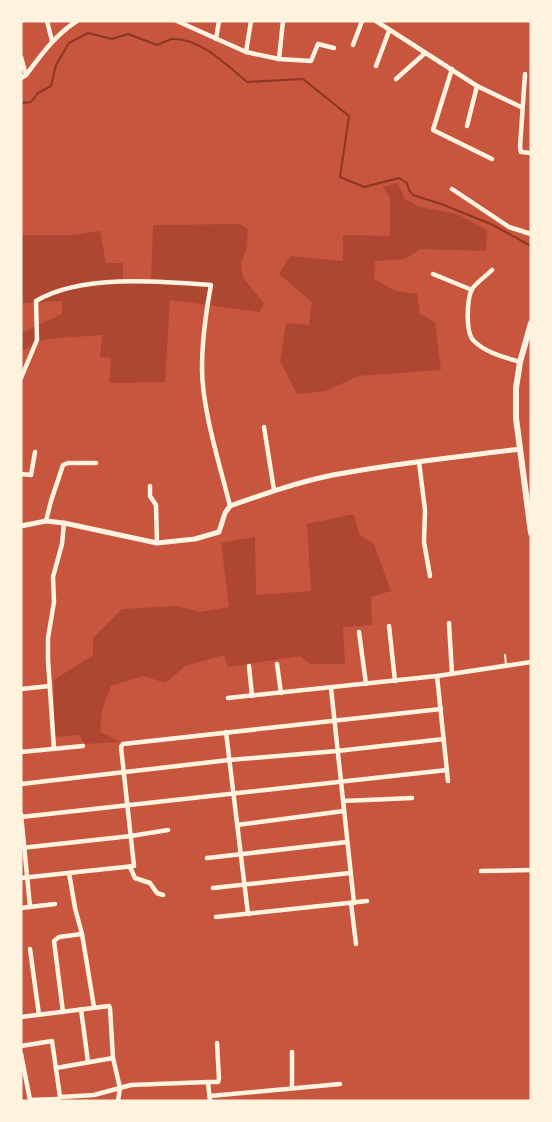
<svg xmlns="http://www.w3.org/2000/svg" width="552" height="1122" font-family="Literata,serif">
	<style>
		.green { fill: #ae4732 }
		.lines { fill: none; stroke-linecap: round; stroke-linejoin: round }
		.stream { stroke: #8f3625; stroke-width: 2 }
		.service { stroke: #fff3e0; stroke-width: 2 }
		.minor { stroke: #fff3e0; stroke-width: 4.5 }
		.tertiary { stroke: #fff3e0; stroke-width: 5 }
		.primary { stroke: #fff3e0; stroke-width: 6 }
	</style>
	<rect width="100%" height="100%" fill="#c8553d"/>
	<!-- green -->
	<g class="green">
		<polygon points="397,183 402,191 404,198 420,207 457,214 487,230 486,251 421,249 405,259 375,261 374,279 396,291 417,294 420,314 435,322 441,370 358,376 326,391 297,394 280,361 286,323 309,325 312,302 279,274 290,256 343,261 343,235 390,236 390,198 383,187"/>
		<polygon points="240,224 248,229 246,250 241,263 243,278 264,303 260,312 170,300 165,382 109,383 111,358 100,357 102,335 46,339 21,351 21,333 62,314 62,301 21,303 21,235 72,235 100,231 106,263 123,263 123,283 151,284 153,225"/>
		<polygon points="354,514 359,534 374,544 391,591 371,597 372,625 343,627 345,664 310,664 300,656 228,667 224,655 185,666 166,683 143,676 111,686 102,710 100,732 121,742 85,744 79,735 54,737 54,680 93,655 93,638 122,609 177,606 200,612 229,607 221,543 255,537 256,595 311,591 307,524"/>
	</g>
	<g class="lines">
		<!-- stream -->
		<path class="stream" d="M21,103L31,102L38,93L51,86L56,65L69,43L88,33L112,39L128,34L157,45C162,43 168,40 172,39C199,37 228,66 247,82L303,79L349,116L340,177L364,187L399,178L407,183L409,190L413,195L444,205L493,225L531,246"/>
		<!-- service -->
		<polyline class="service" points="505,655 506,665"/>
		<!-- minor -->
		<g class="minor">
			<polyline points="47,21 52,41"/>
			<polyline points="177,21 246,52 279,59 311,61 318,44 334,48"/>
			<polyline points="376,21 477,86 521,107"/>
			<polyline points="216,39 219,21"/>
			<polyline points="353,45 362,21"/>
			<polyline points="246,52 251,21"/>
			<polyline points="21,57 26,75"/>
			<polyline points="279,59 283,21"/>
			<polyline points="376,66 389,31"/>
			<polyline points="452,69 433,130 492,159"/>
			<polyline points="525,74 520,147 521,152 531,153"/>
			<path d="M21,78L26,75C41,55 55,35 77,21"/>
			<polyline points="396,79 424,54"/>
			<polyline points="467,126 477,86"/>
			<polyline points="452,189 509,227 531,234"/>
			<path d="M492,270C486,276 477,282 472,289C467,299 465,333 474,341C486,353 504,357 520,362"/>
			<polyline points="433,274 472,290"/>
			<path d="M21,378L37,340L36,301C80,274 161,281 211,285C206,312 202,340 202,368C202,410 220,465 230,506"/>
			<polyline points="264,427 274,490"/>
			<polyline points="419,462 425,510 424,542 430,576"/>
			<polyline points="21,474 31,475 35,452"/>
			<polyline points="150,486 150,496 156,505 157,543"/>
			<polyline points="46,521 51,501 63,465 68,463 96,463"/>
			<polyline points="449,623 452,674"/>
			<polyline points="389,626 395,681"/>
			<polyline points="359,632 366,684"/>
			<polyline points="277,664 281,693"/>
			<polyline points="249,666 252,696"/>
			<polyline points="437,676 448,781"/>
			<polyline points="331,688 354,903"/>
			<polyline points="21,689 50,686"/>
			<polyline points="228,698 437,676 531,662"/>
			<polyline points="226,732 248,914"/>
			<polyline points="54,749 48,660 48,638 54,602 53,577 62,544 64,523"/>
			<polyline points="21,752 83,746"/>
			<polyline points="21,784 229,760 337,751 444,739"/>
			<polyline points="343,801 412,798"/>
			<polyline points="21,814 30,907"/>
			<polyline points="21,817 447,770"/>
			<polyline points="237,825 344,811"/>
			<polyline points="21,848 131,836 168,830"/>
			<polyline points="207,858 347,842"/>
			<polyline points="130,867 135,878 150,883 157,893 163,895"/>
			<polyline points="481,871 531,870"/>
			<polyline points="69,873 75,908 82,934 94,1007"/>
			<polyline points="21,878 134,866 121,747 123,744 441,709"/>
			<polyline points="213,888 350,873"/>
			<polyline points="351,903 356,944"/>
			<polyline points="21,908 55,904"/>
			<polyline points="216,917 367,901"/>
			<polyline points="30,949 39,1015"/>
			<polyline points="81,1009 88,1062"/>
			<polyline points="63,1012 54,941 59,937 82,934"/>
			<polyline points="21,1017 109,1006 110,1008 113,1058 120,1088 118,1101"/>
			<polyline points="21,1046 52,1041 60,1097"/>
			<polyline points="21,1054 30,1100 57,1099"/>
			<polyline points="56,1068 113,1058"/>
			<polyline points="208,1082 218,1082 219,1079 217,1043"/>
			<polyline points="292,1088 292,1052"/>
			<polyline points="210,1096 340,1084"/>
			<polyline points="57,1101 60,1097 94,1095 131,1085 208,1082 210,1101"/>
		</g>
		<!-- tertiary -->
		<path class="tertiary" d="M21,526L46,521L64,523L157,543L195,539L219,532L225,513L230,506C264,494 298,482 333,475C395,463 458,457 520,449"/>
		<!-- primary -->
		<polyline class="primary" points="531,323 520,362 516,388 516,418 531,533"/>
	</g>
	<!-- border -->
	<rect width="552" height="1122" fill="none" stroke="#fff3e0" stroke-width="45"/>
</svg>
